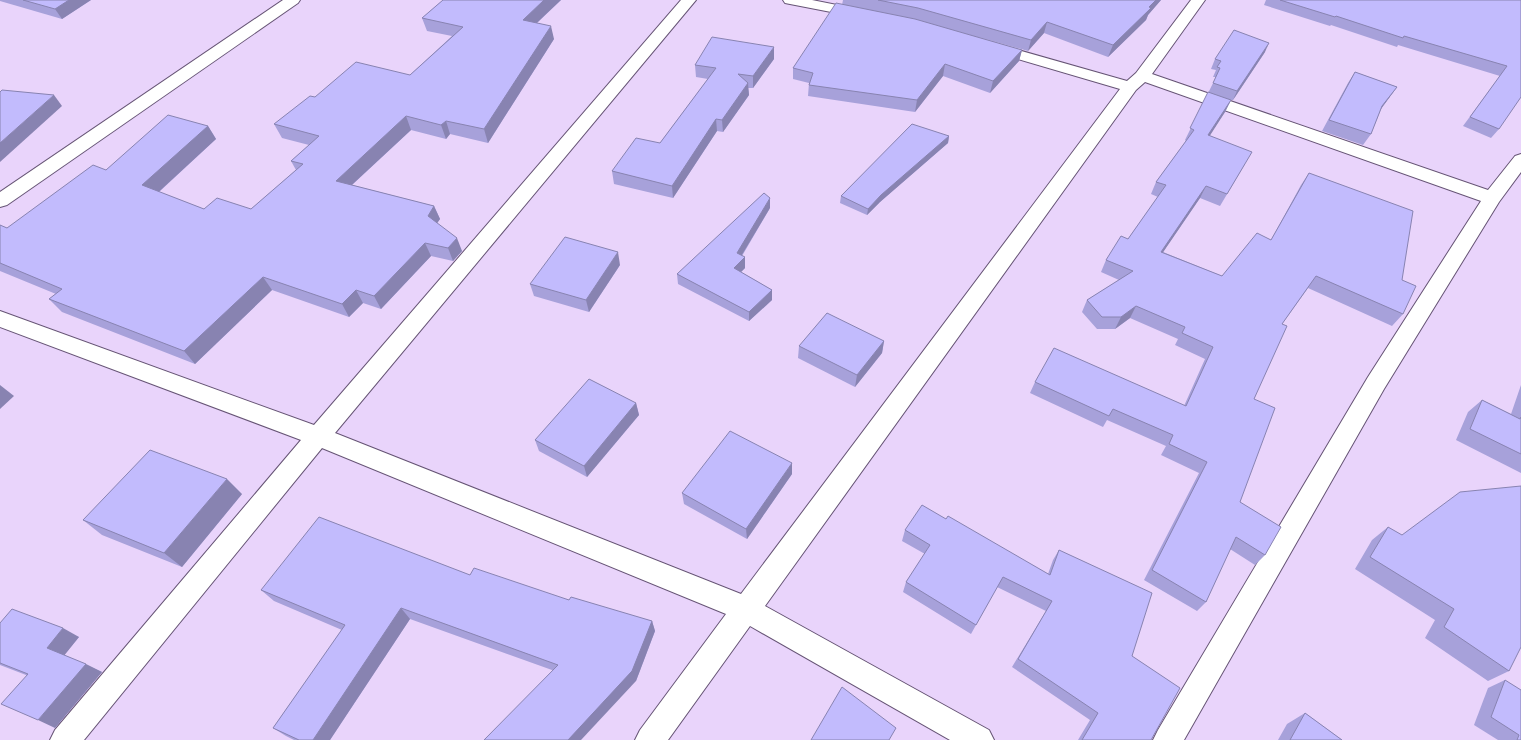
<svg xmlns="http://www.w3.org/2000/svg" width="1521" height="740" font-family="'Archivo Narrow',sans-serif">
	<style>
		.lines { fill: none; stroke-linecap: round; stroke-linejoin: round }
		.minor-casing { stroke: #665475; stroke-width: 2 }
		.minor { fill: #fff; fill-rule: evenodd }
		.wall { fill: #a7a1da }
		.shaded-wall { fill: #8883b1 }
		.building { fill: #c2bbfd; stroke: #8883b1 }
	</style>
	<rect width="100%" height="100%" fill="#e9d4fb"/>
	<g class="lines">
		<defs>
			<g id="minor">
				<polygon points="283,0 300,0 298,3 7,205 0,207 0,192"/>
				<polygon points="681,0 696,0 335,433 741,594 1120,89 987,50 984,47 987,44 992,42 997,44 1127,81 1136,73 1191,0 1205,0 1152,74 1488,190 1515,156 1521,154 1521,172 1499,202 1384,389 1184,740 1153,740 1158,730 1368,377 1481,201 1145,82 1136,90 765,606 989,730 994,740 950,740 750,626 668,740 635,740 640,730 726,614 322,448 84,740 50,740 55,730 301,440 0,327 0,311 314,425"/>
				<polygon points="783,0 812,0 867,11 869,14 867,17 862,18 790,4 785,3"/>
			</g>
		</defs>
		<!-- minor casing -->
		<use href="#minor" class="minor-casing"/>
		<!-- minor -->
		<use href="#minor" class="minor"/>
	</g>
	<!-- wall -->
	<g class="wall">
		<polygon points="0,0 91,0 62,19 0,1"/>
		<polygon points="443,0 561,0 537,23 554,39 488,143 450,134 446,139 411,130 352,185 434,206 440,219 437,223 462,251 453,261 431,256 381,309 363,303 349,317 272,290 195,364 62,312 49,299 56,294 0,271 0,225 7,228 106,170 208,126 216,139 159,192 204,209 251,209 296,170 291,161 309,145 282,138 274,124 315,97 410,75 452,36 427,31 422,18"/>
		<polygon points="843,0 1161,0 1148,15 1146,20 1108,57 1044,33 1028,51 975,36 1022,50 1019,61 990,93 943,76 915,112 808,96 809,83 793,79 793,68 842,5"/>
		<polygon points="1266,0 1521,0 1499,129 1491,138 1463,126 1500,76 1398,45 1397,47 1331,25 1330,26 1264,5"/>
		<polygon points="1265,52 1233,100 1231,100 1225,112 1209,136 1245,164 1220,206 1200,198 1163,252 1222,276 1271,240 1301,185 1309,173 1402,280 1403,314 1392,326 1308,288 1282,324 1254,399 1240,502 1265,555 1255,565 1230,549 1206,602 1197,611 1144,580 1199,473 1161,455 1166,446 1107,420 1103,427 1030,393 1035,382 1184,406 1205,359 1175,345 1178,339 1130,318 1115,329 1097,329 1082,312 1087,300 1119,280 1101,272 1106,260 1128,239 1158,197 1151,194 1156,182 1186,141 1185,140 1216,77 1213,77 1216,70 1211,69 1215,59"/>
		<polygon points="774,59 753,88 748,88 749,95 723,132 717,131 673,198 614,184 612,171 660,143 708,79 696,77 695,65"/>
		<polygon points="1355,72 1397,87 1381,109 1371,134 1363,145 1322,131 1348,83"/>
		<polygon points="949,136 948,143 880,202 867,215 840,203 841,196"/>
		<polygon points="770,208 742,256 745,268 741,272 772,290 772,300 749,321 678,284 677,274"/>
		<polygon points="620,265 589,312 534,296 530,284"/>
		<polygon points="884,341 882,353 855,387 798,358 799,346"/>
		<polygon points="1521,385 1521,473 1456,440 1468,412 1482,400 1511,414"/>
		<polygon points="636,403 639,415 587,477 539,451 535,440"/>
		<polygon points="792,474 747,539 684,504 682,493"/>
		<polygon points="242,494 182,567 102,535 83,520"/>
		<polygon points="946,519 1048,574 1053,560 1059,550 1132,656 1151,740 1078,740 1090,720 1012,667 1046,611 997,587 971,634 903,592 906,582 925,554 902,541 905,530"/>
		<polygon points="1388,527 1509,671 1488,681 1425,638 1435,620 1355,569 1372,540"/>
		<polygon points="470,575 652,621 655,631 636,681 552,670 410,619 330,740 294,740 286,736 273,728 342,630 274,601 261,590"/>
		<polygon points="0,623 79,637 64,655 102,672 55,728 26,675 0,665"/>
		<polygon points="1505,680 1521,740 1498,740 1474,725 1488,688"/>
		<polygon points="1305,713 1342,740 1278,740 1287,724"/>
	</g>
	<!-- shaded-wall -->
	<g class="shaded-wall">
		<polygon points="69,0 91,0 62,19 55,9"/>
		<polygon points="544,0 561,0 526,33 523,20"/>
		<polygon points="1156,0 1161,0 1148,15 1146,20 1108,57 1113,45"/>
		<polygon points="1047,22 1044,33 1028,51 1031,40"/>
		<polygon points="551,26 554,39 488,143 484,129"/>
		<polygon points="1269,43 1265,52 1233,100 1237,91"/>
		<polygon points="774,47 774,59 753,88 753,76"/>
		<polygon points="1022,50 1019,61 990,93 993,81"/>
		<polygon points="945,64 943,76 915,112 917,100"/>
		<polygon points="748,83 749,95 723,132 722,120"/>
		<polygon points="1397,87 1389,98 1375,117 1382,106"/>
		<polygon points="54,95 62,106 0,162 0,143"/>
		<polygon points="1231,100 1225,112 1202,148 1208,135"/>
		<polygon points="406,116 411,130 342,194 336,181"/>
		<polygon points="716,119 717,131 673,198 672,186"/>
		<polygon points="446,121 450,134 446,139 441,125"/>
		<polygon points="208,126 216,139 152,198 142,185"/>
		<polygon points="949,136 948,143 880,202 867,215 868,209 881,195"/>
		<polygon points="1206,186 1200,198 1155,264 1161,252"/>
		<polygon points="770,198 770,208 737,263 737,253"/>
		<polygon points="434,206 440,219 433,229 428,216"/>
		<polygon points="457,238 462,251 453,261 448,248"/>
		<polygon points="425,243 431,256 381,309 374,296"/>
		<polygon points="618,252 620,265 589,312 586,300"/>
		<polygon points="745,257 745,268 735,278 734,268"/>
		<polygon points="263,277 272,290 195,364 184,351"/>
		<polygon points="356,290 363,303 349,317 342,304"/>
		<polygon points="772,290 772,300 749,321 749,312"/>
		<polygon points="1136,306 1130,318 1115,329 1121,317"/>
		<polygon points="884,341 882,353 855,387 857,375"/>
		<polygon points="0,385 14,396 0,409"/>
		<polygon points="636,403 639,415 587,477 584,466"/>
		<polygon points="792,463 792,474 747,539 746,529"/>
		<polygon points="227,479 242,494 182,567 164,553"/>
		<polygon points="401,608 410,619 330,740 313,740"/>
		<polygon points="652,621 655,631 636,681 581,740 568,740"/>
		<polygon points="63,628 79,637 63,657 47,648"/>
		<polygon points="86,664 102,672 55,728 38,720"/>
	</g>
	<!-- building -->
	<g class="building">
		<polygon points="23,0 69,0 55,9"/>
		<polygon points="443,0 544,0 523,20 551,26 484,129 446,121 441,125 406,116 336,181 434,206 428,216 457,238 448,248 425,243 374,296 356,290 342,304 263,277 184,351 49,299 62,289 0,263 0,225 7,228 93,165 106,170 168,115 208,126 142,185 204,209 217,198 251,209 303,164 291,161 319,136 274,124 310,96 315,97 356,62 410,75 463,27 422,18"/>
		<polygon points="878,0 1156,0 1149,7 1151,8 1113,45 1047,22 1031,40 918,8"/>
		<polygon points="1280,0 1521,0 1521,97 1499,129 1470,117 1507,66 1404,36 1403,38 1336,16 1335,17"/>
		<polygon points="836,3 915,19 1022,50 993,81 945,64 917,100 809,85 813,73 793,68"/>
		<polygon points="1234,30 1269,43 1237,91 1213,83 1220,68 1217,67 1221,61 1215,59"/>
		<polygon points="712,37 774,47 753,76 738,74 748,83 722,120 716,119 672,186 612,171 636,138 660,143 716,68 695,65"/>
		<polygon points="1355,72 1397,87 1382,106 1371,134 1329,120"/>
		<polygon points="2,90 54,95 0,143 0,92"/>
		<polygon points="1208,92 1231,100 1208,135 1252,152 1227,194 1206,186 1161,252 1222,276 1257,233 1271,240 1309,173 1413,211 1402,280 1416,286 1403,314 1316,276 1282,324 1287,326 1254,399 1275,408 1240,502 1281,527 1265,555 1236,537 1206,602 1152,570 1207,462 1169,444 1173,435 1113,409 1109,416 1035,382 1054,348 1186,406 1213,347 1182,333 1185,327 1136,306 1121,317 1102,317 1087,300 1133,271 1106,260 1121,236 1128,239 1166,185 1156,182 1194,130 1190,128"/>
		<polygon points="912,124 949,136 881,195 868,209 841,196"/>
		<polygon points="764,193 770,198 737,253 745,257 734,268 772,290 749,312 677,274"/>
		<polygon points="565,237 618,252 586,300 530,284"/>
		<polygon points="827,313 884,341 857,375 799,346"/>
		<polygon points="589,379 636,403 584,466 535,440"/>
		<polygon points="1482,400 1520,419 1521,417 1521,454 1470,429"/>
		<polygon points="730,431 792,463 746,529 682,493"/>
		<polygon points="150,450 227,479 164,553 83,520"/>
		<polygon points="1521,486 1521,647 1509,671 1444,627 1454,609 1370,557 1388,527 1402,535 1460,492"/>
		<polygon points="922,505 946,519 948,516 1050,575 1059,550 1152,593 1132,656 1180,688 1151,740 1082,740 1098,713 1018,659 1052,601 1003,577 976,625 906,582 930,545 905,530"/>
		<polygon points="319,517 470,575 474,568 569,600 571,597 652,621 632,671 568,740 484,740 558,665 401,608 313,740 299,740 273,728 345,625 261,590"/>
		<polygon points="12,609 63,628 47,648 86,664 38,720 1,704 28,674 0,663 0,623"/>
		<polygon points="1505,680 1521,690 1521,740 1517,740 1519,735 1491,717"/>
		<polygon points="842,687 896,728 889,740 811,740"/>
		<polygon points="1305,713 1342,740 1290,740"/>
	</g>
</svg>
